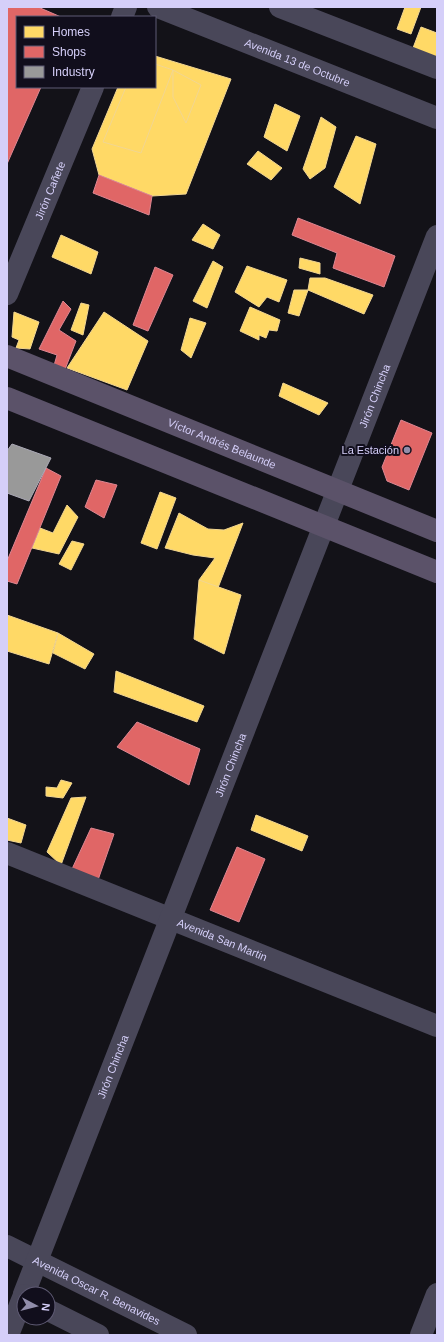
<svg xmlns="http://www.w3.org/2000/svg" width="444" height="1342" font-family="Helvetica,sans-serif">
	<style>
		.homes { fill: #ffd966; stroke: #f2d692 }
		.shops { fill: #e06666; stroke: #dd8692 }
		.industry { fill: #999; stroke: #aba9b6 }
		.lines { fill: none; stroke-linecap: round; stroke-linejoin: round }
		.minor { stroke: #494759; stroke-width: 22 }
		.tertiary { stroke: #494759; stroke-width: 22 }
		.primary { stroke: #5b5269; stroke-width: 22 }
		.poi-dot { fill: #918daa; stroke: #110e1c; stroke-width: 1.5 }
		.labels { text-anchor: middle; stroke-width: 4; stroke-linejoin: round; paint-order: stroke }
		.street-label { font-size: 11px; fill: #d5cff9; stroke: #110e1c }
		.poi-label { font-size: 11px; fill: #d5cff9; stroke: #110e1c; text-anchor: end }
	</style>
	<rect width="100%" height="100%" fill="#131218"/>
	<!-- homes -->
	<g class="homes">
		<polygon points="405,7 421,7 411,34 397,29"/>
		<polygon points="421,27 437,33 437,57 413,48"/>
		<polygon points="155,56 231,79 186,194 152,196 99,175 92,149 118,87 155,87"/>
		<polygon points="155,64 173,70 141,153 103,142 126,87 155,87"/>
		<polygon points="173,70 201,85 186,123 173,97"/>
		<polygon points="275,104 300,116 287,151 264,137"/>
		<polygon points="321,117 336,127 325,168 310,179 303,169"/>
		<polygon points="356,136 376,144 360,204 334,187"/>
		<polygon points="258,151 282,168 271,180 247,164"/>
		<polygon points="203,224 220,235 213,249 192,240"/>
		<polygon points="61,235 98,252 91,274 52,257"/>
		<polygon points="300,258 320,263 320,274 299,268"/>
		<polygon points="213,261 223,267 207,308 193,301"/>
		<polygon points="247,266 287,280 279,302 267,297 259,307 235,292"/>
		<polygon points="310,278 325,278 373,295 364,314 308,290"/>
		<polygon points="294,290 308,290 299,316 288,313"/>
		<polygon points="81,303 89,305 83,335 71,330"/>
		<polygon points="250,307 280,320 277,331 269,330 266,338 259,335 259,340 240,331"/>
		<polygon points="14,312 39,322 30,349 16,348 19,340 12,337"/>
		<polygon points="104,312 148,341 127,390 67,368"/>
		<polygon points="190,318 206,323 191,358 181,350"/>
		<polygon points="283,383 328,403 319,415 279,396"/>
		<polygon points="160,492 176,498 157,549 141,543"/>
		<polygon points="67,505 78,517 59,554 32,548 40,528 53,533"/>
		<polygon points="179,513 208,529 224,530 243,523 216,593 199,580 215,558 193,555 165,548"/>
		<polygon points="72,541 84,544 71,570 59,564"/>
		<polygon points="199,580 241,595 224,654 194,639"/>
		<polygon points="7,615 58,633 49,664 7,651"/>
		<polygon points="58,633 94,654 85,669 53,653"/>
		<polygon points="116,671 204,706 197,722 114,692"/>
		<polygon points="61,780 72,783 63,798 46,796 46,787 57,788"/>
		<polygon points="86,797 61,865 47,852 71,798"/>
		<polygon points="256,815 308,836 302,851 251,830"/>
		<polygon points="7,818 26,825 21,843 7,840"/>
	</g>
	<!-- shops -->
	<g class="shops">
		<polygon points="7,7 38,7 61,17 17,17 17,87 41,87 7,164"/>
		<polygon points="99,175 152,196 149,215 93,193"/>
		<polygon points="298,218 395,256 384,287 333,268 337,253 292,235"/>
		<polygon points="155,267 173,275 148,331 133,325"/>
		<polygon points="63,301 71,309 59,330 76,341 64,372 53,369 57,355 39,349"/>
		<polygon points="401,420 432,433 409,490 387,481 382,467"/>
		<polygon points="46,468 61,476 17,584 7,581 7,561"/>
		<polygon points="96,480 117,485 104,518 85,507"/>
		<polygon points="137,722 200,749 189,785 117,747"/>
		<polygon points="91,828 114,834 98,880 72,869"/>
		<polygon points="237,847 265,859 239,922 210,910"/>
	</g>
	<!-- industry -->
	<polygon class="industry" points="12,444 51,458 29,501 7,493 7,451"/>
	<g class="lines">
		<!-- minor -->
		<g class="minor">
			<path id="s1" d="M158,7L437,118"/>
			<polyline points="280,7 437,68"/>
			<polyline points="122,17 126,7"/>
			<path id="s2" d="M7,294L93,87"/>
			<path id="s3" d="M7,853L437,1026"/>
			<path id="s4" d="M7,1246L186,1335"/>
			<path id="s5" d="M24,1294L437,236"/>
			<polyline points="48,1310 98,1335"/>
			<polyline points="8,1335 24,1295"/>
		</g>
		<!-- tertiary -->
		<polyline class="tertiary" points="421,1335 437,1294"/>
		<!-- primary -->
		<g class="primary">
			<path id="s6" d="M7,356L437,531"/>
			<polyline points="7,398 437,572"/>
		</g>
	</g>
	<!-- markers -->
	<circle class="poi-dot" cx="407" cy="450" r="4"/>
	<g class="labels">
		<!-- street labels -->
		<g class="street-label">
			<text dy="4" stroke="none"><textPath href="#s1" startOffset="150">Avenida 13 de Octubre</textPath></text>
			<text dy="4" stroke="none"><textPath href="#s2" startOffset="112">Jirón Cañete</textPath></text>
			<text dy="4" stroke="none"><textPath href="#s5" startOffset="964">Jirón Chincha</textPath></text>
			<text dy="4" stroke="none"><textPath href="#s6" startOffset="232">Víctor Andrés Belaunde</textPath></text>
			<text dy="4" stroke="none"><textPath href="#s5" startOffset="568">Jirón Chincha</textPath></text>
			<text dy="4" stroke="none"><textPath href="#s3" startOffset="232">Avenida San Martin</textPath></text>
			<text dy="4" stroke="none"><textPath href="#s5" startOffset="244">Jirón Chincha</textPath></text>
			<text dy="4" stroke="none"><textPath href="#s4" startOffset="100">Avenida Oscar R. Benavides</textPath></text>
		</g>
		<!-- poi labels -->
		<g class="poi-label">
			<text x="399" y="454">La Estación</text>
		</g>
	</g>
	<!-- border -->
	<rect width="444" height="1342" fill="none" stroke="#d5cff9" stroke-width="16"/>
	<!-- legend -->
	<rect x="16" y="16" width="140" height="72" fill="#110e1c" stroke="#5f5b74"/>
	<rect x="24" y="26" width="20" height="12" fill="#ffd966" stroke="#5f5b74"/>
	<text x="52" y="36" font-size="12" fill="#d5cff9">Homes</text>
	<rect x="24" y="46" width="20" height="12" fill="#e06666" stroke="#5f5b74"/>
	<text x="52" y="56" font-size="12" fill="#d5cff9">Shops</text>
	<rect x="24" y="66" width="20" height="12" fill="#999999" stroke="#5f5b74"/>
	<text x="52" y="76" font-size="12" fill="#d5cff9">Industry</text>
	<!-- north arrow -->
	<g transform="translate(36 1306) rotate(97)"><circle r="19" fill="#110e1c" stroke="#5f5b74"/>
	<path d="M0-3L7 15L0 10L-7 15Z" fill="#918daa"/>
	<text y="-6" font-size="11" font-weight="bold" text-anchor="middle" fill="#d5cff9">N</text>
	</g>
</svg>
